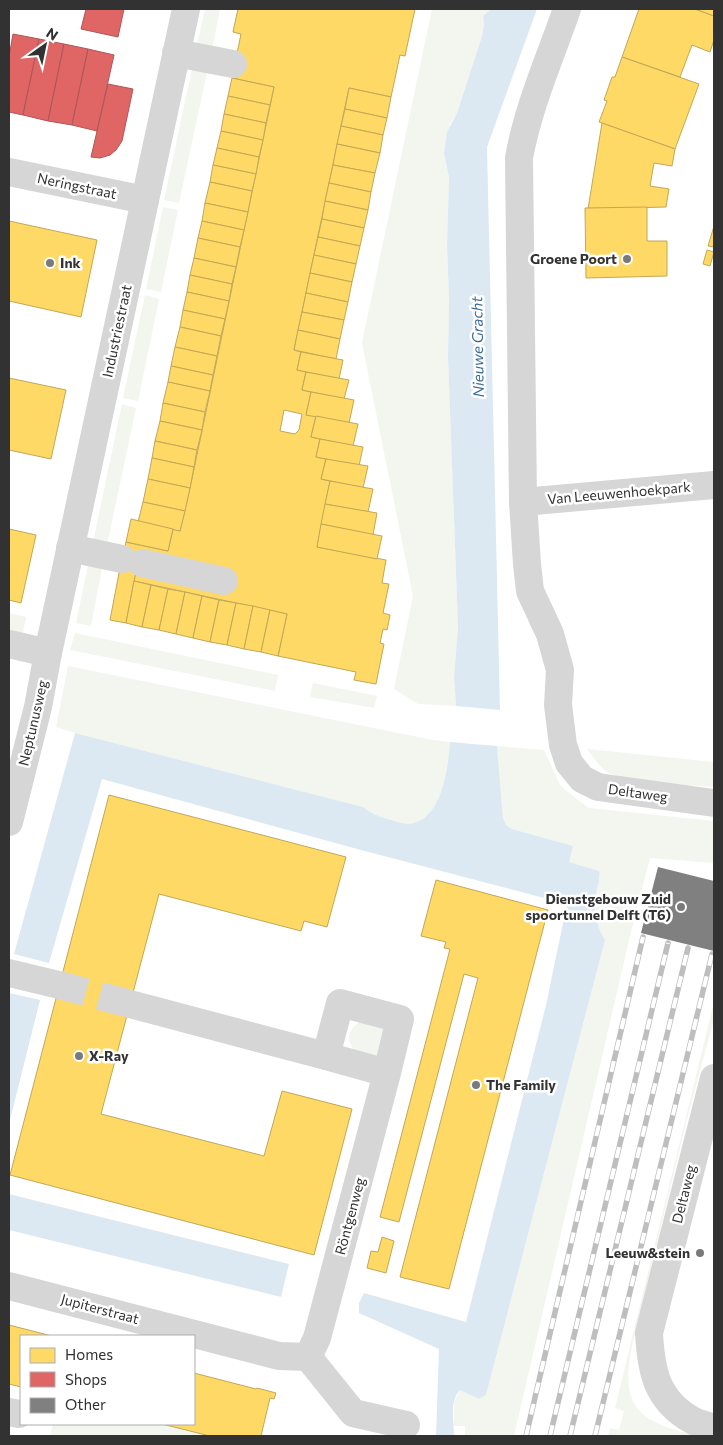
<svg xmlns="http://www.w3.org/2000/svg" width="723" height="1445" font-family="Commissioner,sans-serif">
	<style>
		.green { fill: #f2f6ee }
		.water { fill: #dce9f3 }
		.homes { fill: #ffd966; stroke: #c2a756; fill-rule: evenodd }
		.shops { fill: #e06666; stroke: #ac5656 }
		.building { fill: #808080 }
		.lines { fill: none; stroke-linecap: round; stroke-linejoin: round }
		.minor-tunnel { stroke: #d6d6d6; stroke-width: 28; stroke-dasharray: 28 14; stroke-linecap: butt }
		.minor { stroke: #d6d6d6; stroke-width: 28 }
		.rail-casing { stroke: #bebebe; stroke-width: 5.5 }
		.rail { stroke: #fff; stroke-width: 4; stroke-dasharray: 11; stroke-linecap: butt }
		.poi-dot { fill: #7a7a7a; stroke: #fff; stroke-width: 2 }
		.labels { text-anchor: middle; stroke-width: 5; stroke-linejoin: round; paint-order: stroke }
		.street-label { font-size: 14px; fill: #323232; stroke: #fff }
		.poi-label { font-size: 14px; font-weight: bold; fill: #323232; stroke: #fff; text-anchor: end }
		.water-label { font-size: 15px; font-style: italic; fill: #3d6d98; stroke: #fff }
	</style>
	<rect width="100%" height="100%" fill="#fff"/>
	<!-- green -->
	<g class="green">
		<polygon points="205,9 220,9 212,49 197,45"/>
		<polygon points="432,9 491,9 483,16 484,24 482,36 457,113 450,124 444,153 449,178 447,245 449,299 448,357 458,627 454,677 456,706 418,704 394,689 413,596 362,343"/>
		<polygon points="192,69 207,72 179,203 164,200"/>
		<polygon points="163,207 178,210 161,292 146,289"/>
		<polygon points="145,295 159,299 138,401 123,398"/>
		<polygon points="122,404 136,408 107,545 93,542"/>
		<polygon points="88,565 102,568 91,626 76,623"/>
		<polygon points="9,613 26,617 22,637 9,634"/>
		<polygon points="75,633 278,675 275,691 70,650"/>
		<path d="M68,666L433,740L450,742C448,766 443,815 414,823C406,825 398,822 391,820C380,817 372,814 363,807L75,733L56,727Z"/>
		<polygon points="313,683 377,696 374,708 310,697"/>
		<path d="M497,746L544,750L560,785L569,793L589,808L714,821V863L650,858L630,936L514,1436H465V1426H454V1402L460,1390L479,1399L486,1395L605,940C591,918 594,901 600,876L583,866L568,862L572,846L512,829L506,825L503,818Z"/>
		<path d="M587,749L714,762V787C691,785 625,782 607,772C599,766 593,757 587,749Z"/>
		<path d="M714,1002V1019L687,1119L632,1346C619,1410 640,1421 697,1436H608L610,1428L619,1430L624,1411L615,1408Z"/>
		<path d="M364,1020L382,1027L386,1032L378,1055C353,1064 335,1032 364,1020Z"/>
		<polygon points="53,1424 162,1424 210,1436 50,1436"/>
	</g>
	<!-- water -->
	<g class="water">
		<polygon points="491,9 537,9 487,147 500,710 456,706 454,677 458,627 448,357 449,299 447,245 449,178 444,153 447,132 457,113 482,36 484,24 483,16"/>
		<path d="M75,733L363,807C372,814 380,817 391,820C398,822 406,825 414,823C443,815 448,766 450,742L497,746L503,818L506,825L512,829L573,846L569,862L599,871C601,879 597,886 596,895C593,912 596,925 605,940L486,1395L479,1399L460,1390C449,1401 454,1422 454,1436H436L439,1349L359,1313V1303L364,1293L466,1322L546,1005L567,904L361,850L102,779L49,963L14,954Z"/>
		<polygon points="9,993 40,1000 9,1124"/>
		<polygon points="9,1194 289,1264 281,1297 9,1230"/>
	</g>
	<!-- homes -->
	<g class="homes">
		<path d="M238,9H415L405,56L400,55L391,97L349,88L294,350L301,352L297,370L306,372L302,390L311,392L306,415L316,416L311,437L320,439L316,457L326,459L321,479L330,481L317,547L386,560L382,583L389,584L383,613L390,615L387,630L383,629L380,643L384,644L376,684L354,680L356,672L278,656L287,614L134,581L136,571L120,568L126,542L168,551L173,529L180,531L190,488L274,87L232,78L241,34L233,32ZM284,410L302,414L299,430L295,434L280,431Z"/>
		<polygon points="639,9 695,9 714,16 714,40 710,52 692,45 680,77 622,57"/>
		<polygon points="695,9 714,9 714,16"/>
		<polygon points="622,57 699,84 675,149 599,122 607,101 604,100 612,77 615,77"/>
		<polygon points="232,78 274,87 270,105 228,96"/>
		<polygon points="349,88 391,97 387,118 345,109"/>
		<polygon points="228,96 270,105 266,123 224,114"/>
		<polygon points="345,109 387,118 383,135 341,126"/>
		<polygon points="224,114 266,123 263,140 221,131"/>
		<polygon points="602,123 675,149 672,166 654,163 650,186 669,189 666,207 588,209"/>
		<polygon points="341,126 383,135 380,153 337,144"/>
		<polygon points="221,131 263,140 259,157 217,148"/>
		<polygon points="337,144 380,153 375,173 333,165"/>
		<polygon points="217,148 259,157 256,174 213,165"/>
		<polygon points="213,165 256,174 252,191 210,182"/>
		<polygon points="333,165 375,173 371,192 329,183"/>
		<polygon points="210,182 252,191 248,212 205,203"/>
		<polygon points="329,183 371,192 368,210 325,201"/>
		<polygon points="325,201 368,210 364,228 322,219"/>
		<polygon points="205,203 248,212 244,230 202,221"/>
		<polygon points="647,207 647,241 667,241 667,276 586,278 585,208"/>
		<polygon points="322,219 364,228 360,246 318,237"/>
		<polygon points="9,221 97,240 81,317 9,301"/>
		<polygon points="202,221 244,230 240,247 198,238"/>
		<polygon points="714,226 714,247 708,246"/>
		<polygon points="318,237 360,246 356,264 314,255"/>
		<polygon points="198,238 240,247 236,267 194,258"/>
		<polygon points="707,250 714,252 710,266 703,264"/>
		<polygon points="314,255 356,264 352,282 310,273"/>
		<polygon points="194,258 236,267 232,284 190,275"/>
		<polygon points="310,273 352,282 348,302 306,293"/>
		<polygon points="190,275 232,284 229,301 187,292"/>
		<polygon points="187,292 229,301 225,319 183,310"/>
		<polygon points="306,293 348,302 344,320 302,312"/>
		<polygon points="183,310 225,319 221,336 180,327"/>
		<polygon points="302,312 344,320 340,339 298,330"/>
		<polygon points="180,327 221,336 217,356 175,347"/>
		<polygon points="298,330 340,339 336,359 294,350"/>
		<polygon points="175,347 217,356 213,375 171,366"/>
		<polygon points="301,352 343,360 339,379 297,370"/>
		<polygon points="171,366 213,375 210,391 168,382"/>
		<polygon points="306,372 349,380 344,399 302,390"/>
		<polygon points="9,378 66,390 51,459 9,450"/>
		<polygon points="168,382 210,391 205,412 163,403"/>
		<polygon points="311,392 354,400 349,423 306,415"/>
		<polygon points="163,403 205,412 202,430 160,421"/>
		<polygon points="316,416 358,424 353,446 311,437"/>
		<polygon points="160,421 202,430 197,450 155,441"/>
		<polygon points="320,439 363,447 359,466 316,457"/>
		<polygon points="155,441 197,450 194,467 152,458"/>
		<polygon points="152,458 194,467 190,488 148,479"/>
		<polygon points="326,459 368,466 363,488 321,479"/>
		<polygon points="148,479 190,488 185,511 143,502"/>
		<polygon points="330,481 373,489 368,512 325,504"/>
		<polygon points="143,502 185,511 180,531 138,522"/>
		<polygon points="325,504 377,513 373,535 321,524"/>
		<polygon points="131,519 173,529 168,551 126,542"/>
		<polygon points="321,524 382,536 377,559 317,547"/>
		<polygon points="9,529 36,535 21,603 9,600"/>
		<polygon points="120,568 136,571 126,623 110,620"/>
		<polygon points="134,581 151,585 142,627 126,623"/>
		<polygon points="151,585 168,589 159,630 142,627"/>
		<polygon points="168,589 185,592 176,634 159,630"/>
		<polygon points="185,592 202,596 193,638 176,634"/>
		<polygon points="202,596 219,600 210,642 193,638"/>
		<polygon points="219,600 236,603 227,645 210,642"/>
		<polygon points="236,603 253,606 244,649 227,645"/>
		<polygon points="253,606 270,610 261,652 244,649"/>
		<polygon points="270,610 287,614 278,656 261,652"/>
		<polygon points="109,795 346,857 327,927 304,921 301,931 159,894 101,1114 264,1156 282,1091 352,1109 314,1255 10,1175"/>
		<polygon points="436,880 548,910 449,1289 400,1277 478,978 464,974 399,1222 380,1217 450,949 444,948 446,942 421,936"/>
		<polygon points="382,1237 394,1241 386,1273 367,1268 371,1251 378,1252"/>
		<polygon points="9,1325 52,1336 21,1336 21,1387 9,1384"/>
		<polygon points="194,1373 256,1389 257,1388 276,1393 274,1399 270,1398 261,1436 210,1436 162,1424 194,1424"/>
	</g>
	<!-- shops -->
	<g class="shops">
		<polygon points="86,9 124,9 118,37 81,29"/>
		<polygon points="13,34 39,39 23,115 9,112 9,57"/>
		<polygon points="39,39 64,44 48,121 23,115"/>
		<polygon points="64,44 88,49 72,125 48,121"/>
		<polygon points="88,49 114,55 97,131 72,125"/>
		<polygon points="108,84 133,89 122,141 116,150 110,155 100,158 91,157"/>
	</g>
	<!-- building -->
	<polygon class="building" points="658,867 714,881 714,951 641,933"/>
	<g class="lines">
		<!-- minor-tunnel -->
		<polyline class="minor-tunnel" points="59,985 130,1004"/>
		<!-- minor -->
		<g class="minor">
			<path d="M567,9C550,58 528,107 519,158L523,502L527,564L530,591L550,634L560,670L558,705L563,745L569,763L582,779L598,787L714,803"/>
			<polyline points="176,53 233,64"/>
			<polyline points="9,172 145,200"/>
			<polyline points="523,502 714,485"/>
			<polyline points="70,548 122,559"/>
			<polyline points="142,563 224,581"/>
			<polyline points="9,644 48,653"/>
			<polyline points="9,822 38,707 48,653 186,9"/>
			<polyline points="9,973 59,985"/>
			<polyline points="130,1004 326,1056"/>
			<path d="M714,1078L649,1333C651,1370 656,1400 692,1420C698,1424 707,1425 714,1428"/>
			<polyline points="9,1286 279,1356 308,1357"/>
			<polyline points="308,1357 317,1338 387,1073 326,1056 340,1003 400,1019 387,1073"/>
			<polyline points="308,1357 353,1413 406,1425"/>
			<polyline points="9,1412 19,1414"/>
		</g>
		<defs>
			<g id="rail">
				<polyline points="526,1436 643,937"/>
				<polyline points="550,1436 668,943"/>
				<polyline points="570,1436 688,948"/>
				<polyline points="595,1436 712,954"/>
			</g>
		</defs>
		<!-- rail casing -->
		<use href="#rail" class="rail-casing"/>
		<!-- rail -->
		<use href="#rail" class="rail"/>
	</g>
	<!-- markers -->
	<g class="poi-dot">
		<circle cx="627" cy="259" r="5"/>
		<circle cx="50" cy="263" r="5"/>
		<circle cx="681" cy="907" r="5"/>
		<circle cx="79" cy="1056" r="5"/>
		<circle cx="476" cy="1085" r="5"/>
		<circle cx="700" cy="1253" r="5"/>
	</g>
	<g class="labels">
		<!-- street labels -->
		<g class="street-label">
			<text transform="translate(77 186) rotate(12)" y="5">Neringstraat</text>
			<text transform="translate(117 331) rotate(-78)" y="5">Industriestraat</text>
			<text transform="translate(619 493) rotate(-5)" y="5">Van Leeuwenhoekpark</text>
			<text transform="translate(33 723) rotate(-77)" y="5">Neptunusweg</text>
			<text transform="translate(638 793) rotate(8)" y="5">Deltaweg</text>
			<text transform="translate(684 1194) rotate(-76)" y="5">Deltaweg</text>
			<text transform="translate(350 1216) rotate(-75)" y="5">Röntgenweg</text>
			<text transform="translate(100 1309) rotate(15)" y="5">Jupiterstraat</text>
		</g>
		<!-- poi labels -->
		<g class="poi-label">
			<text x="617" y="264">Groene Poort</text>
			<text x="60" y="268" text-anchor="start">Ink</text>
			<text x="671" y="904">Dienstgebouw Zuid<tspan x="671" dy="16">spoortunnel Delft (T6)</tspan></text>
			<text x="89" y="1061" text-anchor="start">X-Ray</text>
			<text x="486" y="1090" text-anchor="start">The Family</text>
			<text x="690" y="1258">Leeuw&amp;stein</text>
		</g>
		<!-- water labels -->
		<g class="water-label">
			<text transform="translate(478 347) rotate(-91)" y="5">Nieuwe Gracht</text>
		</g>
	</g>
	<!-- border -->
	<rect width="723" height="1445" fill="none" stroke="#323232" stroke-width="20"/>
	<!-- legend -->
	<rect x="20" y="1335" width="175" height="90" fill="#ffffff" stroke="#adadad"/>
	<rect x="30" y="1348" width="25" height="15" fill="#ffd966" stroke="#adadad"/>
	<text x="65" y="1360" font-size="15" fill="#323232">Homes</text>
	<rect x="30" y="1372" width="25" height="15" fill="#e06666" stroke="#adadad"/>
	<text x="65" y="1385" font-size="15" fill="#323232">Shops</text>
	<rect x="30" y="1398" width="25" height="15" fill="#808080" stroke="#adadad"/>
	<text x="65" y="1410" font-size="15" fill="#323232">Other</text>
	<!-- north arrow -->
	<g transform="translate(45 45) rotate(33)" stroke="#ffffff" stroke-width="4" paint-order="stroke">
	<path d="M0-4L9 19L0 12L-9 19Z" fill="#323232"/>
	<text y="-8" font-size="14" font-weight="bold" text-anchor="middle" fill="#323232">N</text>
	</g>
</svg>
